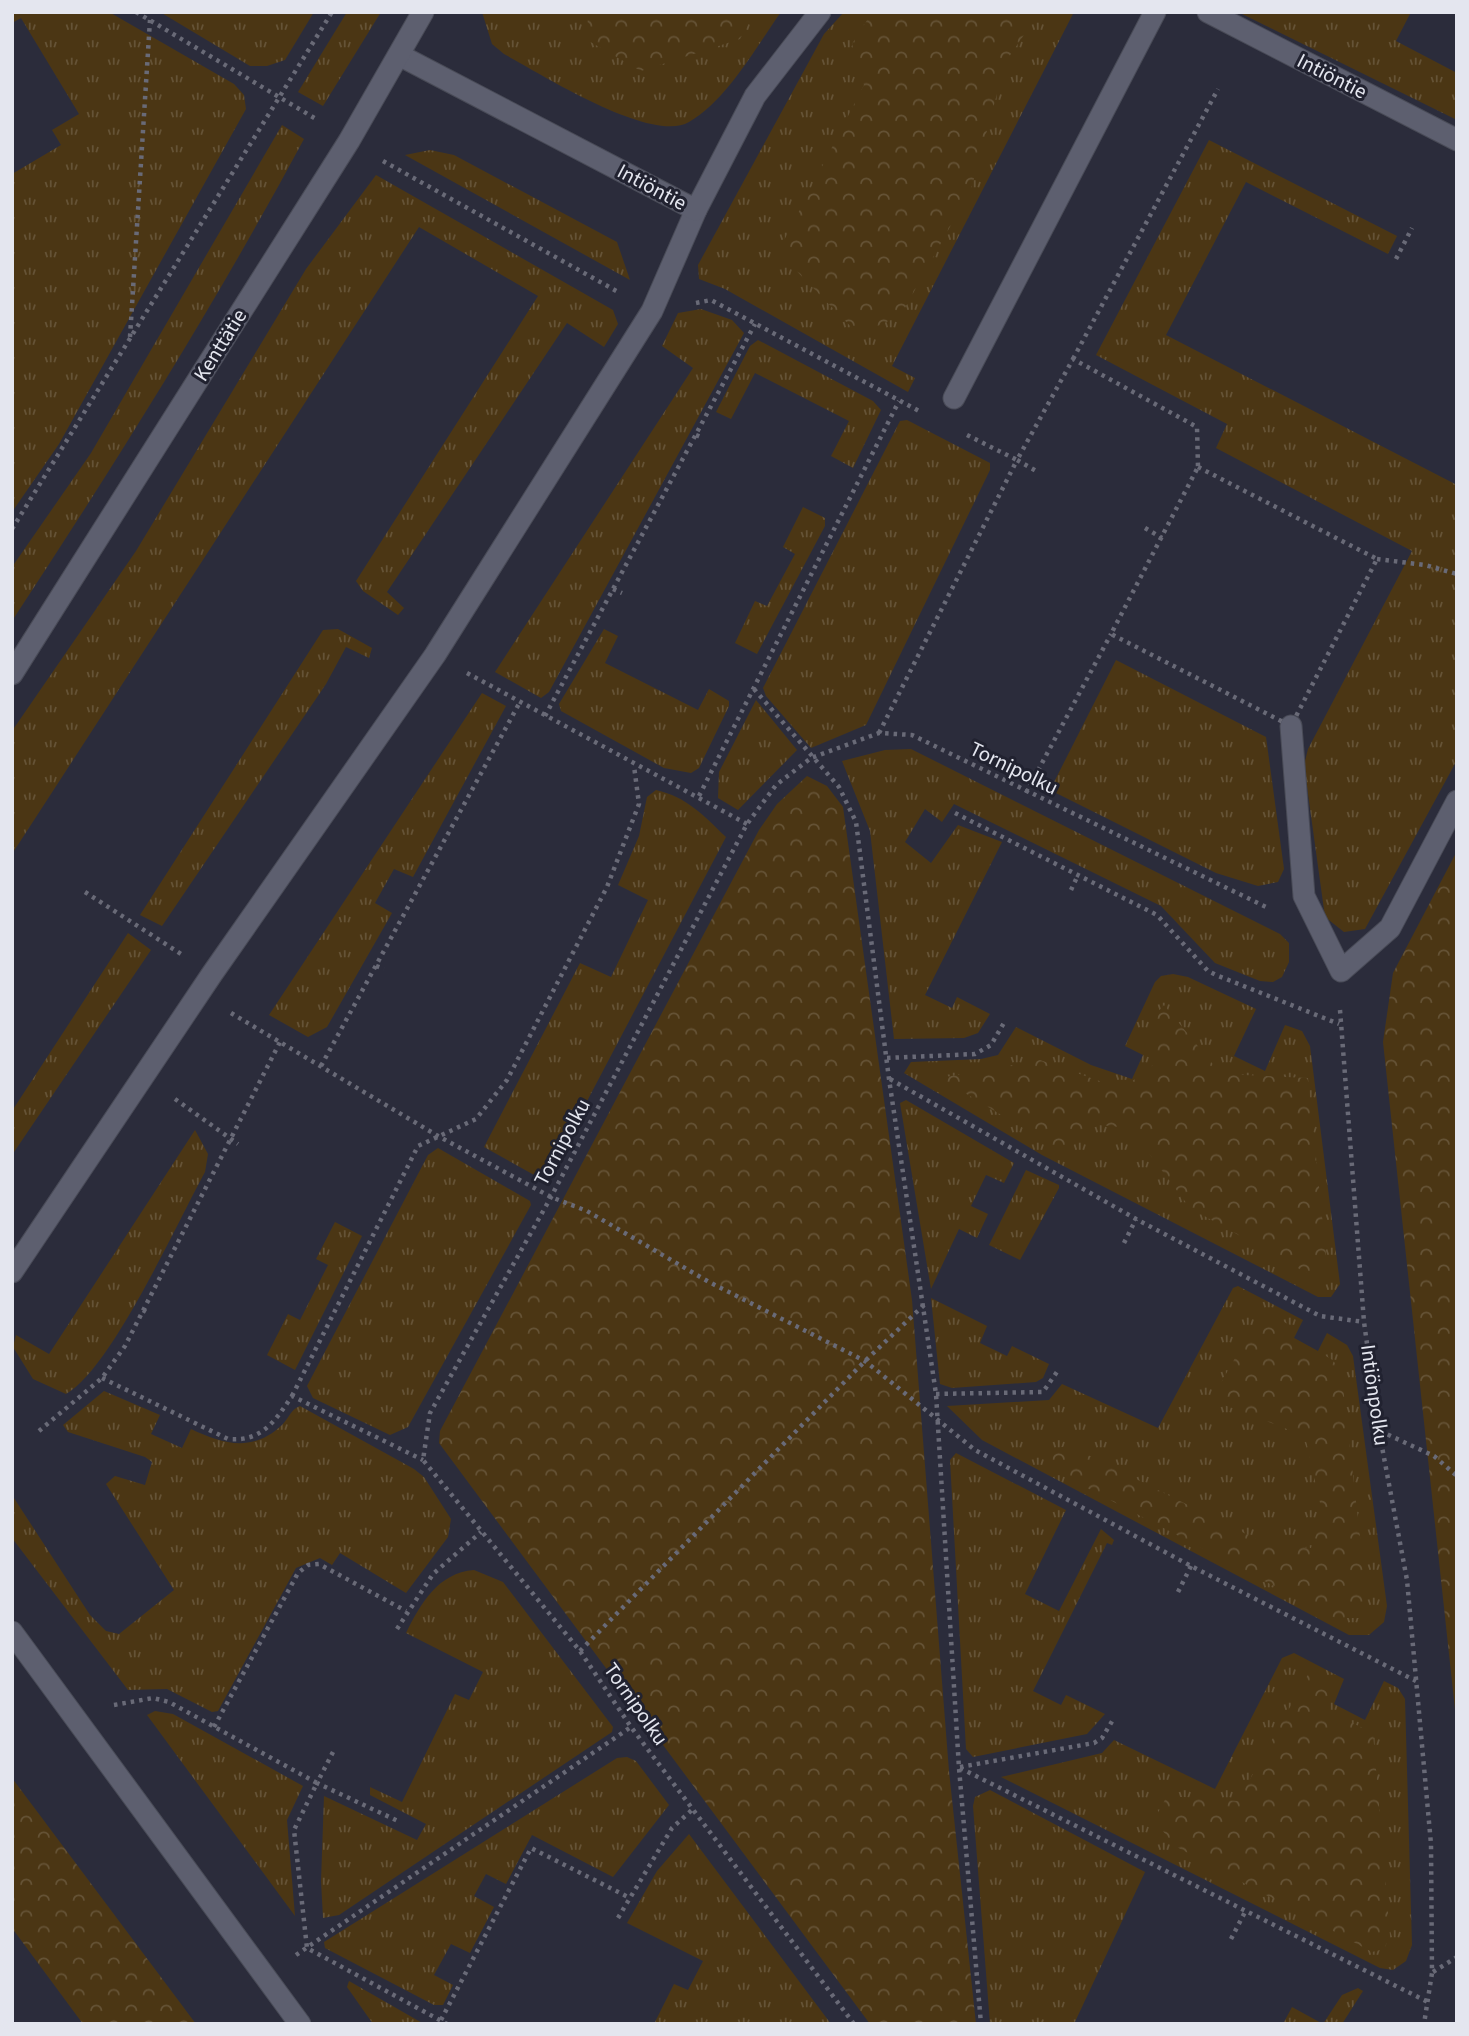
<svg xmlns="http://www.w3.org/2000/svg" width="1469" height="2036" font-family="'Source Sans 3',sans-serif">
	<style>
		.grass { fill: url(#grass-tufts) }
		.forest { fill: url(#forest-crowns) }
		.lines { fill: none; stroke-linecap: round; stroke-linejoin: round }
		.service-casing { stroke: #494b57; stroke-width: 23 }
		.minor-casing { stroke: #494b57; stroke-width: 23 }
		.path { stroke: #696a77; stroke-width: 4.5; stroke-dasharray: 3.5 5; stroke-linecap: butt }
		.service { stroke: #5d5f6f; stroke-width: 21 }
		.minor { stroke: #5d5f6f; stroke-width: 21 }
		.labels { text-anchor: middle; stroke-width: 6; stroke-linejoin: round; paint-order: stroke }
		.street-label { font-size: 21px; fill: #e4e6ef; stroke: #212230 }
	</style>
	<defs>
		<pattern id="grass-tufts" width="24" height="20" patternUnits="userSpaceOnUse" patternTransform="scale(1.75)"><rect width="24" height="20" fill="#4b3614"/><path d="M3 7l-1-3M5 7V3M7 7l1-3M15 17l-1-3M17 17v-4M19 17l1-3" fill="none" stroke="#655336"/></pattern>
		<pattern id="forest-crowns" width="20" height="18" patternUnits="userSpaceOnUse" patternTransform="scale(1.75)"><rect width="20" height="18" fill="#4b3614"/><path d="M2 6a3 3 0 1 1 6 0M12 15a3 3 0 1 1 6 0" fill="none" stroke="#655336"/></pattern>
	</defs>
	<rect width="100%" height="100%" fill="#2b2c3b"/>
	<!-- grass -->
	<g class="grass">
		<polygon points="12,12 109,12 234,84 244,95 246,109 59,444 12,512 12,174 61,145 52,130 79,114 21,18 12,23"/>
		<polygon points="160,12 314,12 285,60 267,66 250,66"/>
		<polygon points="347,12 381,12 323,106 298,92"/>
		<path d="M482,12H781C756,47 727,100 689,122C651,144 541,74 504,54L492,44Z"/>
		<polygon points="844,12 1074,12 892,366 915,378 908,392 725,289 699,279 698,265 824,34"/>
		<polygon points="1238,12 1411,12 1396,41 1457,73 1457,120"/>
		<path d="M282,125L304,139C215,305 115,464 12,621V567L91,453Z"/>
		<polygon points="1209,140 1397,236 1388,254 1246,182 1166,335 1457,485 1457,760 1365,929 1344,932 1325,917 1304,765 1308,749 1412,551 1216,448 1227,424 1096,355"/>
		<polygon points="430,150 454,155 617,242 630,280 405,155"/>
		<polygon points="376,175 613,310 618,324 604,347 567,323 387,592 404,608 398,615 363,591 356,581 538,296 419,227 12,854 12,731 136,551 306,269"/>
		<polygon points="701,309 732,320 744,333 549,692 541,698 495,672 693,368 662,346 678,313"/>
		<polygon points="758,340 873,401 881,410 853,468 831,456 849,421 755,373 731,419 716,412 750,346"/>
		<polygon points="907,420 990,463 990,470 866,725 811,748 766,696 763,688 900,421"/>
		<polygon points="803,507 825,518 825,526 757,654 735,643 755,601 767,606 795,554 783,547"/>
		<polygon points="338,629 372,648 369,658 346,647 326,684 162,926 140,915 323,630"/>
		<polygon points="604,629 618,636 605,663 698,710 709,689 729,701 729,706 699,768 691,773 664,768 561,711 559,704"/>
		<polygon points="1116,660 1266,737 1284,869 1278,882 1258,886 1216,873 1050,790"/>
		<polygon points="482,693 506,706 413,877 394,869 375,903 392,913 327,1027 308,1037 269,1015"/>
		<polygon points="756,700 797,750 738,810 718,798 719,772"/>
		<polygon points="911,749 1280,934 1289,943 1289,962 1282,977 1273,982 1260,981 1215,963 1161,906 954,804 942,822 925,809 905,842 931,863 958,825 1002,842 925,995 952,1008 957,997 990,1014 978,1033 964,1038 894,1039 870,831 842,761 885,750"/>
		<path d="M656,790C687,797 703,815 726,837L545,1181L484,1147L580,963L611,977L648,900L618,885L639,836L647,797Z"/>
		<polygon points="128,933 151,950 12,1155 12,1111"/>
		<polygon points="1173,974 1188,977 1256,1009 1234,1056 1265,1071 1285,1025 1302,1031 1310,1046 1340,1284 1331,1297 1318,1297 1042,1155 904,1073 911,1062 981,1059 998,1055 1016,1027 1091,1065 1132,1079 1143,1055 1125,1046 1155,982 1161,976"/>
		<polygon points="906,1100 1014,1163 1004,1183 986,1175 971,1206 988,1214 977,1238 959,1229 931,1289 900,1103"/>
		<path d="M195,1130L208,1154L205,1172C177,1223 111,1369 66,1394L33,1379L13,1347L16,1335L49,1354Z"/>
		<polygon points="438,1148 530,1201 531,1205 408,1427 390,1435 313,1398 307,1386 428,1155"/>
		<polygon points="1026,1170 1059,1185 1059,1188 1020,1260 989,1245"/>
		<polygon points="335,1222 362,1236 295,1370 267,1355 288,1314 300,1320 328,1265 316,1259"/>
		<polygon points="1238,1286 1303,1320 1294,1338 1318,1351 1327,1333 1347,1345 1353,1356 1387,1606 1384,1622 1369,1635 1349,1635 982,1440 947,1406 1049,1400 1062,1384 1158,1428 1233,1288"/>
		<polygon points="931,1298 987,1326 980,1343 1007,1356 1012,1346 1049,1364 1043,1378 1036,1382 952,1388 940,1384"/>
		<path d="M104,1391L160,1415L151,1434L182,1448L191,1429C223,1444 252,1453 282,1425C289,1418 291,1409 300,1406L414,1469L424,1477L451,1519L448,1537L406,1593L340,1553L332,1565L320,1558L296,1568L218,1711L212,1712L167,1689L128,1690L12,1538V1495L90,1615L106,1631L119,1634L174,1590L106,1484L115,1476L145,1485L152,1462L145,1457L68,1432L63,1425Z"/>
		<polygon points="956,1453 1066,1510 1025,1594 1059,1611 1101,1529 1114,1540 1112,1545 1107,1543 1033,1691 1061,1705 1066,1695 1105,1714 1087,1734 973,1757 966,1749 950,1460"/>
		<path d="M474,1570L503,1582L613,1727L612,1732L339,1915L323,1918L321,1881L324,1796L417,1840L426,1824L370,1795V1787L402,1802L455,1694L469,1700L483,1672L406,1633C421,1603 438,1573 474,1570Z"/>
		<polygon points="1294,1653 1344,1679 1334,1704 1365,1720 1384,1681 1398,1688 1405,1699 1412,1945 1406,1961 1393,1970 1380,1968 1001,1777 1102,1753 1114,1740 1215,1789 1282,1658"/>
		<polygon points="155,1711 173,1714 303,1786 287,1820 295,1916 147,1715"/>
		<polygon points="627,1757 636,1761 669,1805 613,1877 532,1835 506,1884 486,1874 474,1896 494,1907 470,1953 451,1944 434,1975 453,1985 443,2005 434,2005 325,1948 324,1942 617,1758"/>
		<polygon points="990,1790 1145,1872 1074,2024 990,2024 973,1806 975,1797"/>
		<polygon points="689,1834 831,2024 654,2024 674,1984 688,1990 703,1961 627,1923 657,1871"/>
		<polygon points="349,1981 424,2024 373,2024 347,1987"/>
		<polygon points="1358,1988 1363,1991 1342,2024 1323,2024 1342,1995"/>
		<polygon points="1292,2007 1323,2024 1283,2024"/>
	</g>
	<!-- forest -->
	<g class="forest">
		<polygon points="588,12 755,12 740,39 641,71 587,40"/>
		<polygon points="878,12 1040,12 1006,61 971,189 901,315 859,335 778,252 864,85 852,44 869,17"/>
		<polygon points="807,776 827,786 843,807 912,1300 949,1771 976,2024 870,2024 439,1443 440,1431 759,830 777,804"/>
		<polygon points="1457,851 1457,1728 1383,1042 1393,973"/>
		<polygon points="1164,1005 1221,1074 1308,1078 1327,1265 1314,1277 1190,1208 1130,1128 1090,1124 1066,1154 940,1078 1040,1060 1122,1089 1158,1061 1151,1020"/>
		<polygon points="1262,1311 1290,1325 1294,1338 1331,1359 1341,1369 1366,1590 1360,1618 1335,1618 1053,1470 1052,1451 1068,1445 1262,1542 1311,1548 1323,1516 1305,1436 1211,1400"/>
		<polygon points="1311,1669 1328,1677 1330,1712 1373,1733 1390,1936 1384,1949 1372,1952 1175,1846 1154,1820 1167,1796 1238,1801"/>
		<polygon points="12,1778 196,2024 83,2024 12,1928"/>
	</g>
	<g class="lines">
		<defs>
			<g id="service">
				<polyline points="954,398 1155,12"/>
				<polyline points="1291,726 1304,896 1341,971 1390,928 1457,801"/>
				<polyline points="12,1272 212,974 435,655 652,311 696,210"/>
				<polyline points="12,1632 300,2024"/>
			</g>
			<g id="minor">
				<polyline points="1208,12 1457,140"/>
				<polyline points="399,55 696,210 755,96 820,12"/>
				<polyline points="12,674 349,141 423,12"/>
			</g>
		</defs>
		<!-- service casing -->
		<use href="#service" class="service-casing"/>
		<!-- minor casing -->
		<use href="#minor" class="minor-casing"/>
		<!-- path -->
		<g class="path">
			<polyline points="136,12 316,119"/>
			<polyline points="383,161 620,293"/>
			<polyline points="1396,259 1412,228"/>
			<polyline points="696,303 711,300 919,411"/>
			<polyline points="130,337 150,20"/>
			<polyline points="1073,359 1218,89"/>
			<polyline points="696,435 703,438"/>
			<polyline points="967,435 1017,460 1073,359 1197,427 1198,467"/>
			<polygon points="1198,467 1377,559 1291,726 1111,634"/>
			<polyline points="1145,528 1162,538"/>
			<polyline points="12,529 332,12"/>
			<polyline points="1377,559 1425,565 1457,574"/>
			<polyline points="613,589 622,593"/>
			<polyline points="467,673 747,824"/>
			<polyline points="754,689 839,787 856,822 889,1079 936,1394 959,1768 981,2024"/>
			<polyline points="545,716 755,324"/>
			<polyline points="879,733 1017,460 1038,472"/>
			<polyline points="1026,793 1111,634"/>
			<polyline points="699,796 899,401"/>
			<polyline points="955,813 1157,915 1208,971 1216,975 1339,1024"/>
			<polyline points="1071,890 1078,875"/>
			<polyline points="85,892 181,954"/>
			<polyline points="376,966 384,969"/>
			<polyline points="1340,1010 1364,1322 1379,1431 1407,1580 1431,1844 1432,1973 1424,2024"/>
			<polyline points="231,1013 438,1136 551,1197 587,1211 709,1282 865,1361 975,1450 1191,1566 1416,1681"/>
			<polyline points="887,1058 975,1054 991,1045 1005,1021"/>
			<polyline points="321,1066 520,702"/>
			<polyline points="890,1079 1136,1219 1320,1316 1364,1322"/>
			<polyline points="175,1099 238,1144"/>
			<polyline points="1124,1243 1136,1219"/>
			<polyline points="143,1310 150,1314"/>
			<path d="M102,1378L228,1439C262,1442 275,1421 292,1396L423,1460"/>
			<polyline points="936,1394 1043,1392 1059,1369"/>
			<polyline points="292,1396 418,1146 476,1119 507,1080 607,887 639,804 634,766"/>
			<polyline points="39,1431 102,1378 125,1346 280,1042"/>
			<polyline points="1380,1431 1434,1456 1457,1476"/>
			<polyline points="1178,1592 1191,1566"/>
			<polyline points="397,1629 433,1574 481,1532"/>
			<polyline points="580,1651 865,1361 924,1305"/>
			<polyline points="114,1705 153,1698 169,1702 317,1783 294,1830 307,1948 447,2024"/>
			<polyline points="214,1727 298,1573 308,1565 319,1564 406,1611"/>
			<polyline points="333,1752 317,1783 400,1822"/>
			<polyline points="960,1767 1094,1743 1102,1738 1114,1718"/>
			<polyline points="960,1768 1428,2002"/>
			<polyline points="618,1918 672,1828 693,1809"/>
			<polyline points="1231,1939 1245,1912"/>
			<polyline points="296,1955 631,1727"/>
			<polyline points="1433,1972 1457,1957"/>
			<polyline points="441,2020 531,1848 628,1897"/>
			<polyline points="854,2024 631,1727 580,1651 423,1460 430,1413 551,1197 747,824 776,785 811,758 879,733 912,735 1266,907"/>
		</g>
		<!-- service -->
		<use href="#service" class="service"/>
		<!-- minor -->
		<use href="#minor" class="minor"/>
	</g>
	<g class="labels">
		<!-- street labels -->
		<g class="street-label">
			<text transform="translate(1332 76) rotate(27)" y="7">Intiöntie</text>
			<text transform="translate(652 187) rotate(28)" y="7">Intiöntie</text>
			<text transform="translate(220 345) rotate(-58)" y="7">Kenttätie</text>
			<text transform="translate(1014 768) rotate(26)" y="7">Tornipolku</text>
			<text transform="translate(562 1142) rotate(-62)" y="7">Tornipolku</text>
			<text transform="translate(1375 1395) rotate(82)" y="7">Intiönpolku</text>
			<text transform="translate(636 1704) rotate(55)" y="7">Tornipolku</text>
		</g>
	</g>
	<!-- border -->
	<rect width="1469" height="2036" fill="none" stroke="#e4e6ef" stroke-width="28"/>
</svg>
